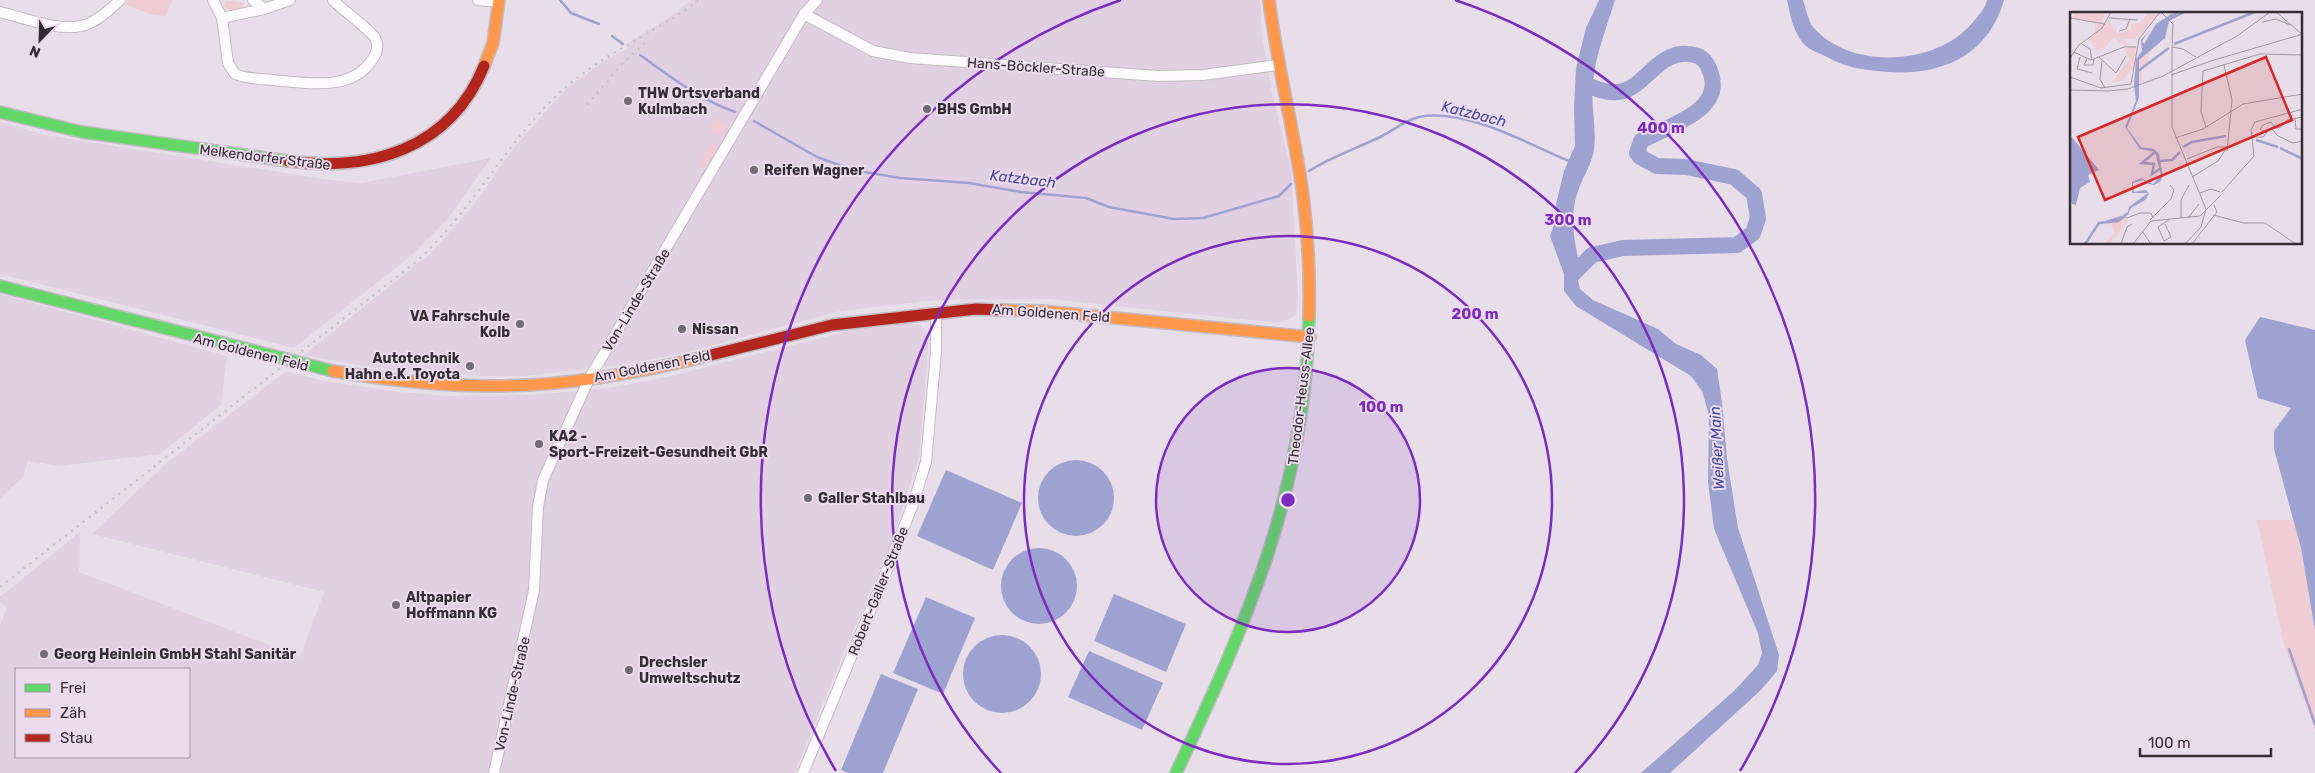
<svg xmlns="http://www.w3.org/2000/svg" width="2315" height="773" font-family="Rubik,sans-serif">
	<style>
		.built { fill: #e1d0e2; fill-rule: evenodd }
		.green { fill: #f0ccd4 }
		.water { fill: #9ea2d0 }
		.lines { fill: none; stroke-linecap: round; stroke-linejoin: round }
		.stream { stroke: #9ea2d0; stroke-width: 2.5 }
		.river { stroke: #9ea2d0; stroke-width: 16 }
		.street-casing { stroke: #c2bbc3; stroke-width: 12 }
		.fast-casing { stroke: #c2bbc3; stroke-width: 14 }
		.slow-casing { stroke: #c2bbc3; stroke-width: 14 }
		.jam-casing { stroke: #c2bbc3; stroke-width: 14 }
		.street { stroke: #fcfafc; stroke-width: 10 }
		.fast { stroke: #63d668; stroke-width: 11 }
		.slow { stroke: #ff974d; stroke-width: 11 }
		.jam { stroke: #b3261e; stroke-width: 11 }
		.rail { stroke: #c9c6ca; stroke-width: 2.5; stroke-dasharray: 2.5 5; stroke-linecap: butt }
		.ring { fill: none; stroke: #7b2cbf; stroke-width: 2.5 }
		.poi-dot { fill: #736b73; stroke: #ecdaed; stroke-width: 2 }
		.labels { text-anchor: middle; stroke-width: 4; stroke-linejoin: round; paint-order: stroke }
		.street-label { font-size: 14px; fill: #342d34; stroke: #ecdaed }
		.poi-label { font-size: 14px; font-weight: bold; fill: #342d34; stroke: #ecdaed; text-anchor: start }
		.water-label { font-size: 15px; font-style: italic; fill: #434a97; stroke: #ecdaed }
		.inset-river { fill: none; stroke: #9ea2d0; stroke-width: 2.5 }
		.inset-road { fill: none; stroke: #a097a1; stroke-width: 1 }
		.view { fill: #d62828; fill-opacity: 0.15; stroke: #d62828; stroke-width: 2.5 }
		.inset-edge { fill: none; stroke: #342d34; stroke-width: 2.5 }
		.centre { fill: #7b2cbf; stroke: #ecdaed; stroke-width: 2.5 }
		.ring-label { font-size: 15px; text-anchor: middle; font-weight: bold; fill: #7b2cbf; stroke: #ecdaed; stroke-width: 4; stroke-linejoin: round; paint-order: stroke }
	</style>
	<rect width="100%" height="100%" fill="#e8dee9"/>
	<!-- built -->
	<g class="built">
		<polygon points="691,0 1260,0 1262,36 1272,93 1291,169 1298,297 1296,314 1289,319 1278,323 1048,299 936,300 840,311 688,352 628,364 525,376 484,376 398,370 358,365 304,355 432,252 475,203 518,142 568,87 605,60 628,48 626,44 668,18"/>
		<polygon points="0,122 45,135 323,179 361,183 491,158 447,220 411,256 294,348 0,274"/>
		<polygon points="0,294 227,356 221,405 160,454 59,466 28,461 23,477 0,498"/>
		<path d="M910,323L920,325L929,336L919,456L890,547L841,659L795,773H0V626L7,607L0,602V597L80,532L79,572L300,657L324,592L92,534L168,462L286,371L325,381L399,392L450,396L531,395L609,388L662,378L861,328ZM16,669H189V757H16Z"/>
	</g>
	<!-- green -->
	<g class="green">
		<polygon points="128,0 172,0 166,16 149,14 125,4"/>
		<polygon points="232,1 243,3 246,8 233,11 224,7 225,2"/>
		<polygon points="716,118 729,126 723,136 711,132 710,128"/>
		<polygon points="712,142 717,144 717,148 704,168 698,166"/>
		<polygon points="2257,520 2294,520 2301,548 2315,630 2315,730 2284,645"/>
	</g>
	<!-- water -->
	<g class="water">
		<path d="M1599,0H1615C1607,26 1596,54 1593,81C1590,104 1597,127 1594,149C1592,162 1587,170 1582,181C1567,213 1574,242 1582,274L1578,280L1580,289L1593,300L1658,329L1676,344L1701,355L1717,369L1722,403L1727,459L1738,528L1779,655L1777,671L1761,690L1670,773H1641L1734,691L1758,665L1762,653L1758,633L1714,529L1708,482L1709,415L1702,391L1691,376L1576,306L1564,291V274L1550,236L1558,214L1556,204L1564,171L1575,146L1574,107L1576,68L1586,28Z"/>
		<path d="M1787,0H1803C1806,8 1808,22 1814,28C1852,71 1939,65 1973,22C1979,15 1985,9 1987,0H2004C1987,60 1935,78 1877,71C1860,69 1845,67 1829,58C1822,54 1808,50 1803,43C1793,31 1790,14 1787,0Z"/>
		<polygon points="2260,317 2315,330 2315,630 2301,548 2274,449 2274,431 2291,408 2258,398 2245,340"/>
		<circle cx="1076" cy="498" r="38"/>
		<polygon points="946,470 1022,503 993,570 917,536"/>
		<circle cx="1039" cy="586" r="38"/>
		<polygon points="1114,594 1186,624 1166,672 1094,641"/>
		<polygon points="926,597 975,618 943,694 893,673"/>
		<circle cx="1002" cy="674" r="39"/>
		<polygon points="1089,651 1163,683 1142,730 1068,697"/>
		<polygon points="881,674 918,689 883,773 848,773 841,770"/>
	</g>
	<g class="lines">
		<!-- stream -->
		<g class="stream">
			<polyline points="560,0 571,13 599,24"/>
			<polyline points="612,36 623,44"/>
			<path d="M640,55C671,77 699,99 735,112"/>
			<polyline points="754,121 817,157 853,170 900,178 969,183 1021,192 1086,198 1109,207 1174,219 1203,218 1279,196 1291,184"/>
			<path d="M1309,171C1331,157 1355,149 1378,138C1392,132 1404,120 1419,117C1467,108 1528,144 1571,162"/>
			<polyline points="2289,649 2315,724"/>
		</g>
		<!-- river -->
		<path class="river" d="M1574,273L1592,255L1623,248L1737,245L1753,233L1758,218L1754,194L1734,177L1686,167L1657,166L1640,157L1637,153L1641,141C1664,127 1724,112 1711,74C1709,67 1705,59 1698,56C1659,43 1646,90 1618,92C1606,93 1596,89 1585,84"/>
		<defs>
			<g id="street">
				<path d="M213,0L222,18L228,63L235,74C247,79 260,79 273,80C304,83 352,92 372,60C377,53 379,45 375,38C371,30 342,10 333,0"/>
				<polyline points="253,0 264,9"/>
				<polyline points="478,0 498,2"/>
				<path d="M0,12C25,18 56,31 81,26C96,23 110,10 120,0"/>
				<polyline points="804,14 873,51 910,58 1158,76 1203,75 1278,65"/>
				<polyline points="222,18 264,9 290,0"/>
				<polyline points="494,773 534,590 538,507 543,480 589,379 804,14 817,0"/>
				<polyline points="803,773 887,570 913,504 926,462 936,352 936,312"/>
			</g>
			<g id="fast">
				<polyline points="0,112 82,132 288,161"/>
				<polyline points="0,286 333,371"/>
				<path d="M1176,773C1248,620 1306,489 1309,316"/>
			</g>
			<g id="slow">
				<path d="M1269,0C1277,66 1294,129 1303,195C1308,235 1310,276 1309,316"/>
				<polyline points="484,66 493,43 499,0"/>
				<polyline points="1001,310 1042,311 1310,337"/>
				<path d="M333,371C387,380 441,386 496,386C564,386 633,374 699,358"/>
			</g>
			<g id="jam">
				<path d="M288,161C371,172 450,149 484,66"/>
				<polyline points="699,358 832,325 976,309 1001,310"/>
			</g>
		</defs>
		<!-- street casing -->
		<use href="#street" class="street-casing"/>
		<!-- fast casing -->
		<use href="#fast" class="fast-casing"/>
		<!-- slow casing -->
		<use href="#slow" class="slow-casing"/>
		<!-- jam casing -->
		<use href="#jam" class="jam-casing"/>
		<!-- street -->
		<use href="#street" class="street"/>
		<!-- fast -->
		<use href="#fast" class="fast"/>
		<!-- slow -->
		<use href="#slow" class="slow"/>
		<!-- jam -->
		<use href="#jam" class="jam"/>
		<!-- rail -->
		<g class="rail">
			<polyline points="587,105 623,63 648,40"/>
			<path d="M0,587L416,262C470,213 503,148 555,97C596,56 653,35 699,0"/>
		</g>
	</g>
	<!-- distance rings -->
	<circle cx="1288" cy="500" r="132" fill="#7b2cbf" fill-opacity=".12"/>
	<g class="ring">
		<circle cx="1288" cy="500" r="132"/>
		<circle cx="1288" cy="500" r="264"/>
		<path d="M1001 773A396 396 0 1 1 1575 773"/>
		<path d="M836 771A527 527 0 0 1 1121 0M1455 0A527 527 0 0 1 1740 771"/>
	</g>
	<!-- markers -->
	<g class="poi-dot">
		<circle cx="628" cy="101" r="5"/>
		<circle cx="927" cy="109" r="5"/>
		<circle cx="754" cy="170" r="5"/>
		<circle cx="520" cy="324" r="5"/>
		<circle cx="682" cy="329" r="5"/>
		<circle cx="470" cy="366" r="5"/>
		<circle cx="539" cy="444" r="5"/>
		<circle cx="808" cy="498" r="5"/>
		<circle cx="396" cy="605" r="5"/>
		<circle cx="44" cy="654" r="5"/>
		<circle cx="629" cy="670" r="5"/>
	</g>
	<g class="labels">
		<!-- street labels -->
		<g class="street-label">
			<text transform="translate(1036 67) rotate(4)" y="5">Hans-Böckler-Straße</text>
			<text transform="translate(265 157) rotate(7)" y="5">Melkendorfer Straße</text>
			<text transform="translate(636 300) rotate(-59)" y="5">Von-Linde-Straße</text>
			<text transform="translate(1051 313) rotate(4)" y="5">Am Goldenen Feld</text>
			<text transform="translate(251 352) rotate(14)" y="5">Am Goldenen Feld</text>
			<text transform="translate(652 366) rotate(-11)" y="5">Am Goldenen Feld</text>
			<text transform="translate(1301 396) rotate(-83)" y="5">Theodor-Heuss-Allee</text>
			<text transform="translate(878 591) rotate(-68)" y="5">Robert-Galler-Straße</text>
			<text transform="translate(512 694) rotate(-77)" y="5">Von-Linde-Straße</text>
		</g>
		<!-- poi labels -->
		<g class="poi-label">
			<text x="638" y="98">THW Ortsverband<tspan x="638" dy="16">Kulmbach</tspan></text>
			<text x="937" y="114">BHS GmbH</text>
			<text x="764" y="175">Reifen Wagner</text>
			<text x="510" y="321" text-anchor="end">VA Fahrschule<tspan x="510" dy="16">Kolb</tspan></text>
			<text x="692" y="334">Nissan</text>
			<text x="460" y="363" text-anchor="end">Autotechnik<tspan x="460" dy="16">Hahn e.K. Toyota</tspan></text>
			<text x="549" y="441">KA2 -<tspan x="549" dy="16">Sport-Freizeit-Gesundheit GbR</tspan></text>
			<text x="818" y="503">Galler Stahlbau</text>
			<text x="406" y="602">Altpapier<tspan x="406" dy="16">Hoffmann KG</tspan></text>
			<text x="54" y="659">Georg Heinlein GmbH Stahl Sanitär</text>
			<text x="639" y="667">Drechsler<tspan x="639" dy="16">Umweltschutz</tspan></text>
		</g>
		<!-- water labels -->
		<g class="water-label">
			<text transform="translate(1474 114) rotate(14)" y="5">Katzbach</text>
			<text transform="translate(1023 179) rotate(7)" y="5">Katzbach</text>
			<text transform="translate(1717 448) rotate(-93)" y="5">Weißer Main</text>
		</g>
	</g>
	<!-- overview -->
	<g transform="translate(2070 12)">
		<rect width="232" height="232" fill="#e8dee9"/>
		<path d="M6,0H36L31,11L3,6ZM79,0H85L86,4L71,22L64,27H54L59,33L55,34L44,25L32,39H27L19,27L25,21V12H33V18L38,7L47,22L60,18L62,21L61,12L71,11ZM66,35L63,57L51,69L41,71L60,47L54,37ZM84,35L78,44L80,51L72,56L73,69L67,71L69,48ZM56,201L58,208L48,222L40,232H34L44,221L42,213L32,210Z" fill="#f0ccd4"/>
		<path d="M117,0L99,9L95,26L69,48V86L57,116L71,135L84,137L89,142L93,164L90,170L84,173L79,172L73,168L63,171L64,180L76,178L79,182L75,188L61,196L57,204L59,195L78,181H62V170L71,166L83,172L91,164L85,140L70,137L55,115L66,89L64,73L66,47L72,39L71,28L80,18L72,29L74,32L86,12L101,2ZM0,123L29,158L18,163L20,170L10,176L6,193L2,192L0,181Z" fill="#9ea2d0"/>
		<path class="inset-river" d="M104,32L185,0M68,59L99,36M186,128L208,135M113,135L122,130L156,124M210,136L233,147M85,140L72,151L84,152L82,162L91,156M90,149L102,148L110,140M36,210L56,204M15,232L29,211L48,209L58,201"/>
		<path class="inset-road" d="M91,0L103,12L102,35M206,0L233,23M0,6L35,12M39,6L68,8M192,10L206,7L220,13M49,19L56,17L60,7M12,32L20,37L22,48M102,35V115L136,197L131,215L115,232M102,35L113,37L126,45M4,40L21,48L54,35H66M10,45L7,57L22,61M29,45L46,61L56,44M0,46L9,33L32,16L41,0M17,47L14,53H23L24,47M144,48L233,22M32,49L30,67L35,76M154,53L162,88L157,139M101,63L144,48M0,65L31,76L61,72L69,27L90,0M0,78L38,79M38,79L58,77L93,64L167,24L200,0M225,106L226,117H233M136,115L131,99L133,59L190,42L233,43M201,116L208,124L223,131L233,129M202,117L211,115L217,108L233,105M197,121L190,117L193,113L201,110L205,115M182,125H193L198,119M105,126L133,117L173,92L233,82M117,147L147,135H157M122,165L148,149L156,137M152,180L184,144L181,118L185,110L233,97M130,181L141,177L150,180M143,203L174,211H195L226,232M57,206L70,201H81L83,206M111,206V188L119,173M118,206L129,192M80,208L101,187L104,178L100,173M95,212L101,225L94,229L88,215L100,207M72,219L81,232M51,232L57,215L62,212M63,232L81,209L130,204L151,183M122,232L147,200L144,193"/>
		<path class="view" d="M196,45L222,108L35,188L8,125Z"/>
		<rect width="232" height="232" class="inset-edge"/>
	</g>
	<circle cx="1288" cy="500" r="8" class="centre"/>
	<g class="ring-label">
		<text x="1661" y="133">400 m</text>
		<text x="1568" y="225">300 m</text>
		<text x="1475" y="319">200 m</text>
		<text x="1381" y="412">100 m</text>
	</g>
	<!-- legend -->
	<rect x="15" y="668" width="175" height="90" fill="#ecdaed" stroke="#a295a3"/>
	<rect x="25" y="684" width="25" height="8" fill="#63d668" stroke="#a295a3"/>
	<text x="60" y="693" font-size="15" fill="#342d34">Frei</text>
	<rect x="25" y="709" width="25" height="8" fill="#ff974d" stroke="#a295a3"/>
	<text x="60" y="718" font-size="15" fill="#342d34">Zäh</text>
	<rect x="25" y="734" width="25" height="8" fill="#b3261e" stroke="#a295a3"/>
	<text x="60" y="743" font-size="15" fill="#342d34">Stau</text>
	<!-- north arrow -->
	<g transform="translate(40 40) rotate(203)" stroke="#ecdaed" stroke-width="4" paint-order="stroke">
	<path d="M0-4L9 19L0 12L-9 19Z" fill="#342d34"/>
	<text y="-8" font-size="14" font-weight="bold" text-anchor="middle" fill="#342d34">N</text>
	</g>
	<!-- scale -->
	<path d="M2140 748v8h131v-8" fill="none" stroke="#342d34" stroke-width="2.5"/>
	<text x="2148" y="748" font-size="15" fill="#342d34" stroke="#ecdaed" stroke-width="4" paint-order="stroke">100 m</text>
</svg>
